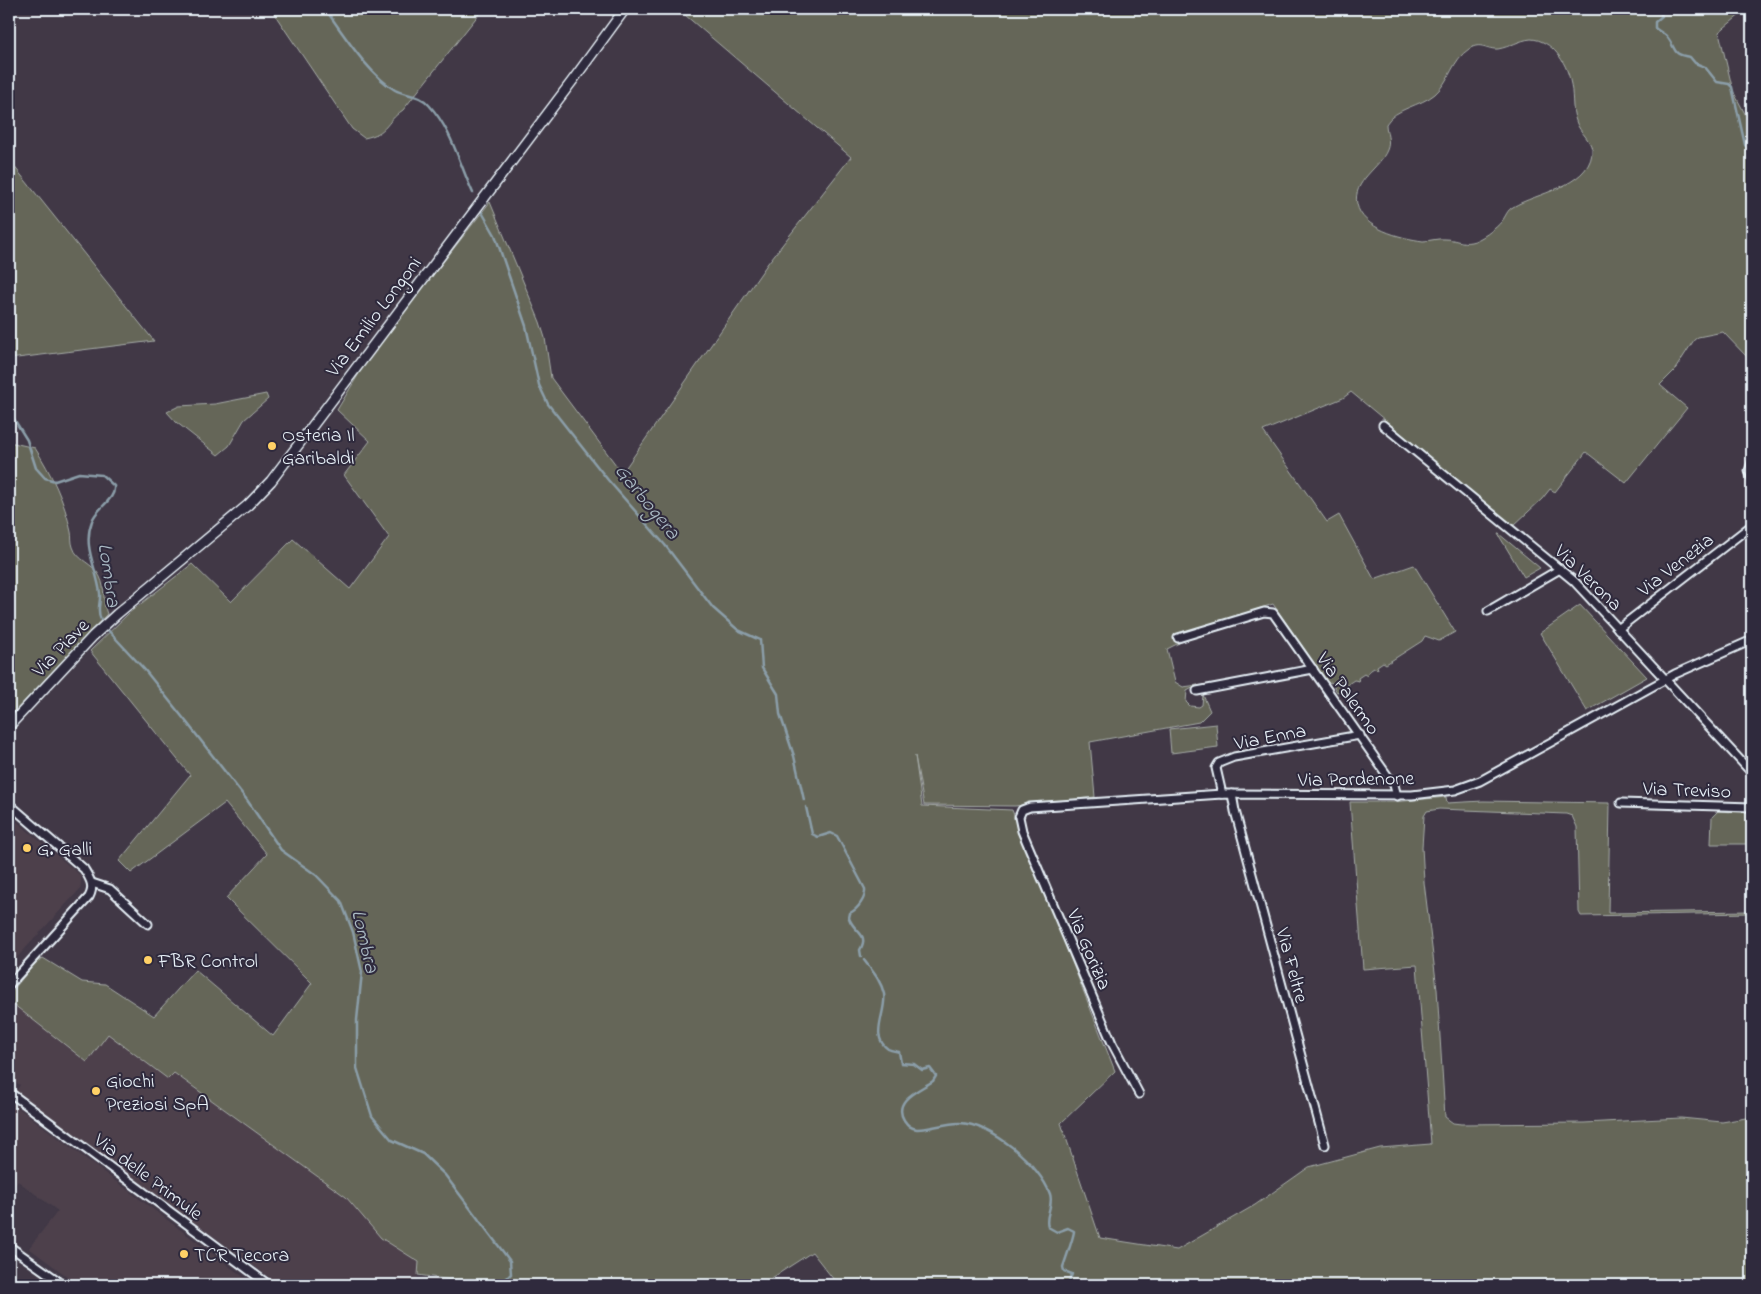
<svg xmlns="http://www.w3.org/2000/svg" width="1761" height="1294" font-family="'Indie Flower',sans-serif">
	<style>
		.built { fill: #4e414c }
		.green { fill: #656658; stroke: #a6aca8; fill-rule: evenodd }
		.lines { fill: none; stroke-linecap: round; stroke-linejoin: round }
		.stream { stroke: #8b9ea9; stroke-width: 2.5 }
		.minor-casing { stroke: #e8f1f8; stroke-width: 11 }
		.tertiary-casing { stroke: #e8f1f8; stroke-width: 12 }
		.minor { stroke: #2f2a3d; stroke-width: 7 }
		.tertiary { stroke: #2f2a3d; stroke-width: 9 }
		.poi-dot { fill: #ffd166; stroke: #2f2a3d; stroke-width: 2 }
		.labels { text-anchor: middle; stroke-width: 4; stroke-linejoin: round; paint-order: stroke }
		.street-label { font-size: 20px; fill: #e8f1f8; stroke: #2f2a3d }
		.poi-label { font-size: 20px; fill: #e8f1f8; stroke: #2f2a3d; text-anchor: start }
		.water-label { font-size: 21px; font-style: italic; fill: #aabac4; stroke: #2f2a3d }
	</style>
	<rect width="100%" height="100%" fill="#413846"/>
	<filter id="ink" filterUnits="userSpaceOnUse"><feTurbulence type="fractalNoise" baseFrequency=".02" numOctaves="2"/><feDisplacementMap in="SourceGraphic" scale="10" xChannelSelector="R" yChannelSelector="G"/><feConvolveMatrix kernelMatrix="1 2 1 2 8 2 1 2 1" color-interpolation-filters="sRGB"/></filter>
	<g filter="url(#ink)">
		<!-- built -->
		<g class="built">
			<polygon points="9,815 81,876 81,883 80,889 9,966"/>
			<polygon points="9,1001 87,1062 108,1034 168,1079 173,1073 346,1197 381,1238 419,1262 417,1285 280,1285 16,1092 20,1085 9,1077"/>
			<polygon points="9,1101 94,1165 254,1285 79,1285 29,1248 58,1211 18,1181 9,1193"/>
		</g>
		<!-- green -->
		<g class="green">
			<path d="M271,9H483L403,110C384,123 389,133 364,138L352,129Z"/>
			<path d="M678,9H1747L1719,32L1733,91L1752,127V350L1748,358L1723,332L1698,337L1694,340L1674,371L1660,385L1687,408L1626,483L1586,452L1555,492L1550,489L1542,499L1513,526L1351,392L1343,398L1263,431L1327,522L1339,515L1374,579L1414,565L1455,632L1439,641L1425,636L1422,641L1386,664L1383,662L1377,666L1378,669L1374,668L1368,672L1367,676L1364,674L1358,678L1359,681L1354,680L1348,684L1349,687L1337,692L1331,682L1328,683L1273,604L1179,635L1176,639L1179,643L1167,649L1175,682L1183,687L1198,685L1187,691L1186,702L1190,706L1199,707L1202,705L1203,695L1210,711L1199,722L1090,742L1095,797L1015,806L924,805L915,756L922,806L1012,810L1115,1071L1061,1123L1100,1238L1177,1250L1255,1205L1309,1167L1380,1148L1431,1144L1417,965L1363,969L1350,802H1393L1446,797L1447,803L1483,801L1610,803L1608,913L1752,911V913L1581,916L1579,912L1577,827L1572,816L1566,814L1439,809L1427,811L1424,816L1422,847L1424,882L1437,989L1445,1117L1453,1123L1461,1124L1584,1123L1681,1118L1722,1122L1752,1117V1285H838L812,1252L761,1285H464L458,1281L418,1275L419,1262L381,1238L346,1197L174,1073L168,1079L108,1034L87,1062L9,1001V995L35,963L43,958L82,982L105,984L154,1016L195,970L273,1036L312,983L226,898L267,854L225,803L131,873L119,861L190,775L90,651L129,613L192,564L231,602L293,539L350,589L389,537L344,475L370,441L337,410L369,357L490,202L540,322L545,338L551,378L622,473L768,263L851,157ZM1531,39C1552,40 1566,62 1570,80C1574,94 1571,108 1576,121C1579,133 1594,141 1592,154C1587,187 1536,193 1513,207C1507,210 1506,216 1502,221C1497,228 1479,241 1471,242C1462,244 1454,239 1445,239C1438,238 1430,241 1423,241C1401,238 1362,229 1357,204C1352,181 1380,168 1387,150C1391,141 1386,132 1386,124C1395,108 1421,106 1435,94C1450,81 1452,60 1469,49C1481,41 1487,50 1498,49C1510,47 1519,40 1531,39Z"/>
			<polygon points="9,160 154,341 9,359"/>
			<polygon points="266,394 268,399 244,420 229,446 218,455 176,422 167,412 179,406 215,404"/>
			<path d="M9,442L35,448C51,473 65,502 71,532C72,536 71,542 73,547C77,561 94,563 100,577C106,589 102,602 107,614L9,717Z"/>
			<polygon points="1498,534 1499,534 1540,568 1524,577"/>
			<polygon points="1580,605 1647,677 1587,711 1540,633"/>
			<polygon points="1216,724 1218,747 1171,753 1169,729"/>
			<polygon points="1718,811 1752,813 1752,844 1711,844 1712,817"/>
		</g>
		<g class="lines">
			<!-- stream -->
			<g class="stream">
				<path d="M325,9C344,34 367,73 395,90C406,96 420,94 429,105C452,130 459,163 473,193"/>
				<path d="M1658,9L1662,16L1655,22V28C1659,32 1665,33 1668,38C1677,50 1671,54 1690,57L1695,63L1705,67L1717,82L1729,84L1732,87L1745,145L1752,152"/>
				<polyline points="479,207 495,235 526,326 539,385 548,404 608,480 665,545 713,608 738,630 760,640 762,668 778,694 780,714 794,756 804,800"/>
				<path d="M9,411L27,440L36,468L45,478L55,481L79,473L102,475L114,486C116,500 96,508 92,521C82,547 97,568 100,593C101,603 96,610 101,620"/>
				<polyline points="106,628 144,669 188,724 247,800 281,850 316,875 341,901 353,932 362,972 357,1020 357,1068 372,1116 392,1140 423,1154 445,1175 510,1261 511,1274 500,1285"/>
				<path d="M806,807L812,834L818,837L831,833L837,836L865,889C866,898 858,909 850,913L849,918C854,933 870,933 860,950L861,956"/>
				<path d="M864,960C872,971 881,980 884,994C887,1012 869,1036 888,1049C892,1051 896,1051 899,1052L901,1063L914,1064L922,1070L930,1068L936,1076L933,1081C920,1090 892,1100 904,1120C908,1126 911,1128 917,1129C931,1129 945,1123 959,1123C991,1123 1040,1165 1050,1194C1054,1206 1044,1216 1048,1227L1057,1232L1068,1228L1074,1231C1074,1236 1065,1261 1063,1267L1064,1271L1072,1274L1068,1285"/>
			</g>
			<defs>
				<g id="minor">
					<polyline points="1383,425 1574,581 1752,773"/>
					<polyline points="1752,463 1749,471 1752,478"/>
					<polyline points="1488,611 1560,569"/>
					<polyline points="1618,629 1752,525"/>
					<polyline points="1178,638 1264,612 1273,613 1394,785 1397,796"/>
					<polyline points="1197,691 1313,669"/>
					<polyline points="1222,794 1216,768 1219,763 1234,757 1360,735"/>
					<polyline points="1232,794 1235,811 1325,1145"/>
					<polyline points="1621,803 1752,807"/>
					<path d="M9,804L84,869C90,879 95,886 89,897L9,985"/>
					<polyline points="92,883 110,889 148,924"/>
					<polyline points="9,1092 269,1285"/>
					<polyline points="1139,1094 1112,1043 1022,831 1019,817 1022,810 1030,807 1222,794 1412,795 1455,790 1480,781 1675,674 1752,640"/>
					<polyline points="9,1246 64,1285"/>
				</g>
				<polyline id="tertiary" points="9,726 93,636 117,614 248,505 271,481 573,80 625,9"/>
			</defs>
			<!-- minor casing -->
			<use href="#minor" class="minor-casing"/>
			<!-- tertiary casing -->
			<use href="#tertiary" class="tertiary-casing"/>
			<!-- minor -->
			<use href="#minor" class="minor"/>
			<!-- tertiary -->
			<use href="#tertiary" class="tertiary"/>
		</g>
	</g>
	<!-- markers -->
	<g class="poi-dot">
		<circle cx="272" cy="446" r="5"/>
		<circle cx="27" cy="848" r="5"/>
		<circle cx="148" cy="960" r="5"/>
		<circle cx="96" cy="1091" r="5"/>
		<circle cx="184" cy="1254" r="5"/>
	</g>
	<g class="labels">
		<!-- street labels -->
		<g class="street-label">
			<text transform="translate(373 316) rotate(-53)" y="7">Via Emilio Longoni</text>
			<text transform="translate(1675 564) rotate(-38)" y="7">Via Venezia</text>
			<text transform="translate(1589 577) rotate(44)" y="7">Via Verona</text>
			<text transform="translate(60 647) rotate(-46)" y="7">Via Piave</text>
			<text transform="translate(1349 693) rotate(55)" y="7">Via Palermo</text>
			<text transform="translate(1270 736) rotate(-11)" y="7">Via Enna</text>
			<text transform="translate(1356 778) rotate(-1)" y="7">Via Pordenone</text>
			<text transform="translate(1687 789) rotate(2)" y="7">Via Treviso</text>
			<text transform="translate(1090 949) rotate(67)" y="7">Via Gorizia</text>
			<text transform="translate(1293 965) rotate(75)" y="7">Via Feltre</text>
			<text transform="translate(149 1176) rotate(37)" y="7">Via delle Primule</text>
		</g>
		<!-- poi labels -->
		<g class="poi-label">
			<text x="282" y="441">Osteria Il<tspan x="282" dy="23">Garibaldi</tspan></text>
			<text x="37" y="855">G. Galli</text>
			<text x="158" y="967">FBR Control</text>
			<text x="106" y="1087">Giochi<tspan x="106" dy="23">Preziosi SpA</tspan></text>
			<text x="194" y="1261">TCR Tecora</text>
		</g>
		<!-- water labels -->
		<g class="water-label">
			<text transform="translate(648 501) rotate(51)" y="7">Garbogera</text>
			<text transform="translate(110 575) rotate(82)" y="7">Lombra</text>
			<text transform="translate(366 941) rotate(77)" y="7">Lombra</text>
		</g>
	</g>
	<!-- margin -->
	<rect width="1761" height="1294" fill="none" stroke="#2f2a3d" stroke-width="30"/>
	<rect x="15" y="15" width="1731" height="1264" fill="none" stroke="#e8f1f8" stroke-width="2" filter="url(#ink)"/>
</svg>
